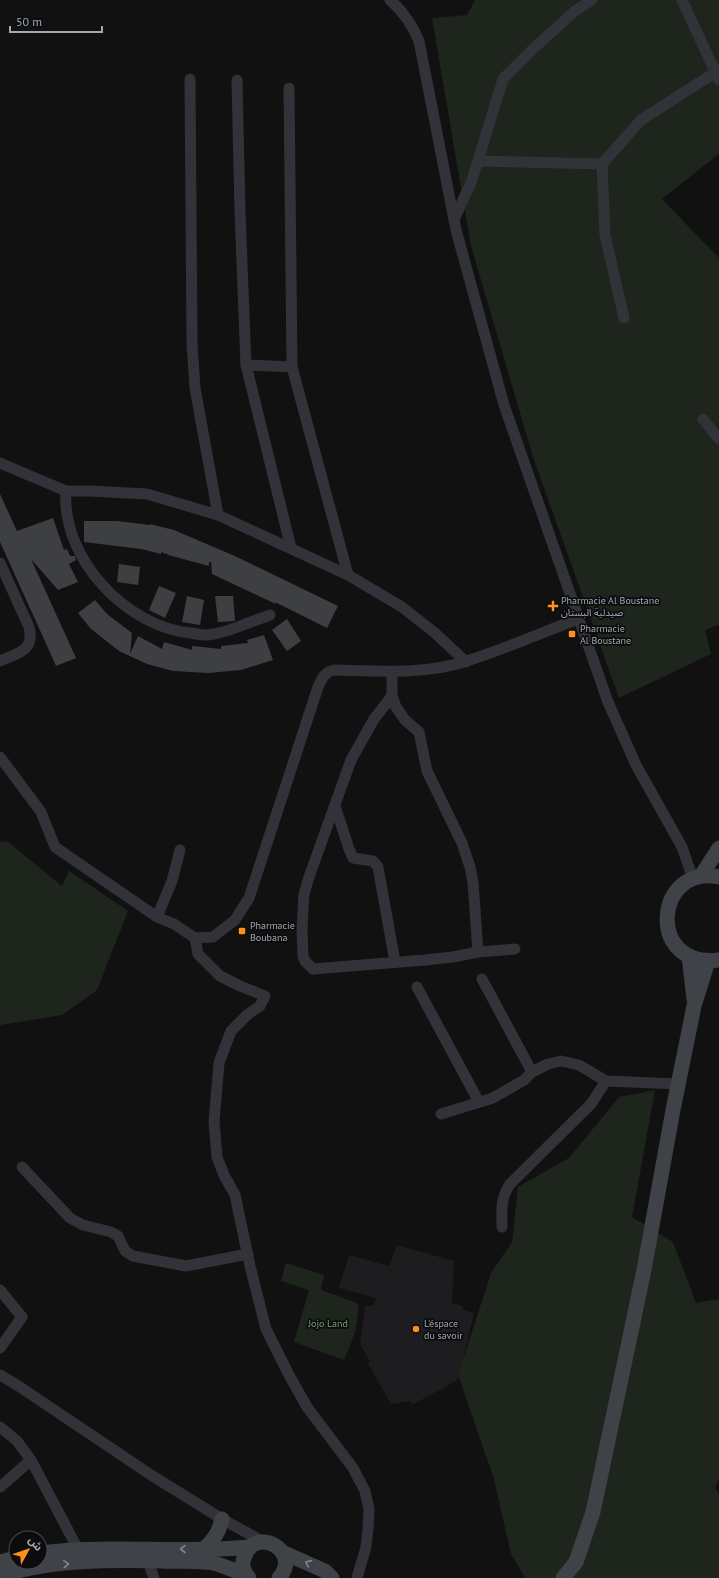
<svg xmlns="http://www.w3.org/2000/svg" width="719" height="1578" font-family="'PT Sans','Noto Sans Arabic',sans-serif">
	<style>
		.built { fill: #1d1d1f }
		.green { fill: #1d251d }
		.building { fill: #3d3f43 }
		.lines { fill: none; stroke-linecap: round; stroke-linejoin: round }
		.street { stroke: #323338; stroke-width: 11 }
		.secondary { stroke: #3f4348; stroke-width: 15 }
		.oneway { stroke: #7f868e }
		.poi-dot { fill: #fe8f1d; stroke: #0c0c0d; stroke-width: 1.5 }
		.labels { text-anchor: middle; stroke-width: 3.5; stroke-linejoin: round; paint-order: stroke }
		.poi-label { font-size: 10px; fill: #a1aab4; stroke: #0c0c0d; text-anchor: start }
		.park-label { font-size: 10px; fill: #7aa176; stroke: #0c0c0d }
	</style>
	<rect width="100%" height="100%" fill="#111112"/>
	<!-- built -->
	<polygon class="built" points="397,1245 454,1261 452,1303 463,1306 462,1310 474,1313 459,1377 454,1382 412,1405 410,1401 391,1404 367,1362 370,1361 360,1344 365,1306 374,1305 376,1298 339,1288 349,1255 389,1266"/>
	<!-- green -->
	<g class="green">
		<polygon points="475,0 719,0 719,154 662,199 719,258 719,625 705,630 711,654 619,698 533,457 471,246 432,18 467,15"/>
		<polygon points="7,841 62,886 69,871 128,911 97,990 62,1015 0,1025 0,842"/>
		<polygon points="655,1090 632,1217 673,1242 696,1303 719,1299 719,1479 715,1487 719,1494 719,1578 525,1578 511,1554 494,1479 458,1375 491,1273 512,1242 518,1187 569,1158 619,1097"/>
		<polygon points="286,1263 324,1275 321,1290 357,1303 359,1307 355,1333 344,1360 294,1342 309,1290 281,1281"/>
	</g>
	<!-- building -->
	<g class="building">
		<polygon points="0,494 17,531 53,518 64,550 67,549 70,556 75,556 76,560 69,564 78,582 58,590 31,559 76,658 56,666 48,648 0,542"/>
		<polygon points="84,521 117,521 150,525 150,524 174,530 237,557 338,606 327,628 275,602 276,604 212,574 211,562 209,562 209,566 172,556 161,552 161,554 141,549 84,542"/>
		<polygon points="119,564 140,567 138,585 117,582"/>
		<polygon points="159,586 176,593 165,618 149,610"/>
		<polygon points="187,596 204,600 200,625 182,622"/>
		<polygon points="215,596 233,596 235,621 218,622"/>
		<polygon points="95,600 107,614 132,633 130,654 138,636 162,649 164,642 192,650 192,646 221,649 221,646 248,643 247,640 264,635 273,660 241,670 208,673 173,671 147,664 119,651 91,629 78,613"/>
		<polygon points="287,619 301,641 287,651 272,630"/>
	</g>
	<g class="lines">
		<!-- street -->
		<g class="street">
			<path d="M390,0C404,12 412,24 419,41L456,230L504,405L608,702L636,765L682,847L693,879"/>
			<polyline points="682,0 719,80"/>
			<polyline points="190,79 192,344 195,388 218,515"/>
			<polyline points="237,80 240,212 246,365 291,548"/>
			<polyline points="289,88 292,367 348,575"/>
			<polyline points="478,161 602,164"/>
			<polyline points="454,220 472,180 503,79 533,49 575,11 592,0"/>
			<polyline points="624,318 605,235 602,164 641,120 719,70"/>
			<polyline points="246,365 292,367"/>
			<polyline points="703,419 719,439"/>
			<polyline points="0,463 66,491 90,491 147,494 218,515 348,575 402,607 435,633 466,662"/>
			<path d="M66,491C61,558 126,627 191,633C196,634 201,635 206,635C228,633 249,622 270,615"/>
			<path d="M0,563L29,627C35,651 18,653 0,661"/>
			<polyline points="392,672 392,696 396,707 405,720 419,732 427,771 462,843 470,867 473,882 478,952"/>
			<polyline points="392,696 374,719 351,760 309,877 304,894 302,929 303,956 305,961 313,969 425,960 453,957 478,952 515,949"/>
			<path d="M0,757L41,812L55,847L157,917L174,924L195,938L213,937L235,920L249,898L318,687C322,678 325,672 334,670C378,671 425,675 467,661C505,649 541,633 578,619"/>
			<polyline points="335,806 349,849 353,858 373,861 378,867 395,962"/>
			<polyline points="157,917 172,881 180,850"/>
			<polyline points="195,938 198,954 220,976 240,986 265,996 260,1006 247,1015 231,1031 219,1063 214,1122 217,1157 224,1175 235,1195 250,1266 266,1329 289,1375 307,1407 353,1468 365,1491 369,1509 368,1529 366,1547 357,1578"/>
			<polyline points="482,979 532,1072"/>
			<polyline points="417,987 479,1102"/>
			<polyline points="441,1114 493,1098 524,1080 532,1072 548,1064 561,1061 579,1065 606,1081 678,1084"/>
			<polyline points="22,1167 70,1218 83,1225 111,1232 118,1236 125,1251 133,1256 186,1266 248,1254"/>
			<path d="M502,1227C502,1210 500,1199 510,1184L591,1104L606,1081"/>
			<polyline points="0,1290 22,1317 0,1348"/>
			<polyline points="0,1375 17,1385 151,1475 222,1519 264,1542"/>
			<polyline points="0,1427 17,1441 31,1460 81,1555"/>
			<polyline points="0,1487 31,1460"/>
			<polyline points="148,1561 154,1578"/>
		</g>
		<!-- secondary -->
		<g class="secondary">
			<polyline points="701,876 719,848"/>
			<path d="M719,877C655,863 645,969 719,960"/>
			<polyline points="689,956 694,999"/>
			<path d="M204,1549C214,1540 219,1532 222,1519"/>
			<polyline points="282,1552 325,1571 332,1578"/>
			<path d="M40,1553C110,1544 180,1554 250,1547"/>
			<polyline points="0,1562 16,1558"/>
			<path d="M0,1576C51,1559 111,1560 164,1561C180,1562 197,1560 213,1563C225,1566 236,1571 247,1576"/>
			<path d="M249,1578C244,1572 241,1565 244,1558C254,1524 303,1551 279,1578"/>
			<polyline points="563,1578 576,1562 593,1512 644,1270 673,1110 694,1006 708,961"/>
		</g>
	</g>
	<!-- one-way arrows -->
	<defs><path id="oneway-chevron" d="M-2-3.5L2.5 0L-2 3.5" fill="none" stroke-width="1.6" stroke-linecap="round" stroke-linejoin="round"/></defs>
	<g class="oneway">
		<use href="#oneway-chevron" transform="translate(183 1549) rotate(-180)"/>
		<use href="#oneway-chevron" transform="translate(308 1563) rotate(-156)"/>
		<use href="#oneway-chevron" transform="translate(66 1564) rotate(-4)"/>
	</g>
	<!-- markers -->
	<g class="poi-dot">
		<path d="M551 600h4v4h4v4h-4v4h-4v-4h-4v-4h4z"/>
		<rect x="568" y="630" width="8" height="8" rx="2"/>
		<rect x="238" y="927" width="8" height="8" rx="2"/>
		<circle cx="416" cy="1329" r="4"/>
	</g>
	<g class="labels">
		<!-- poi labels -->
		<g class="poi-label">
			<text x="561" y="604">Pharmacie Al Boustane<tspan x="561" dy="12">صيدلية البستان</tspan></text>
			<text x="580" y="632">Pharmacie<tspan x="580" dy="12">Al Boustane</tspan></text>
			<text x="250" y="929">Pharmacie<tspan x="250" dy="12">Boubana</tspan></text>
			<text x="424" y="1327">L'éspace<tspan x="424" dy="12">du savoir</tspan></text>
		</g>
		<!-- park labels -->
		<g class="park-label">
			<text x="328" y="1327">Jojo Land</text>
		</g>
	</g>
	<!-- north arrow -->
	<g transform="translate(28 1550) rotate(50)"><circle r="19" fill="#0c0c0d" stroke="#484b50"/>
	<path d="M0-3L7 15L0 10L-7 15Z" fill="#fe8f1d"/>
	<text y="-6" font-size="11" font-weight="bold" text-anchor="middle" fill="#a1aab4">ش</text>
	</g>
	<!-- scale -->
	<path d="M10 26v6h92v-6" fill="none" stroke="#a1aab4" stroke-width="2"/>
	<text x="16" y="26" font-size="12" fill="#a1aab4" stroke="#0c0c0d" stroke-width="3" paint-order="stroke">50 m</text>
</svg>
